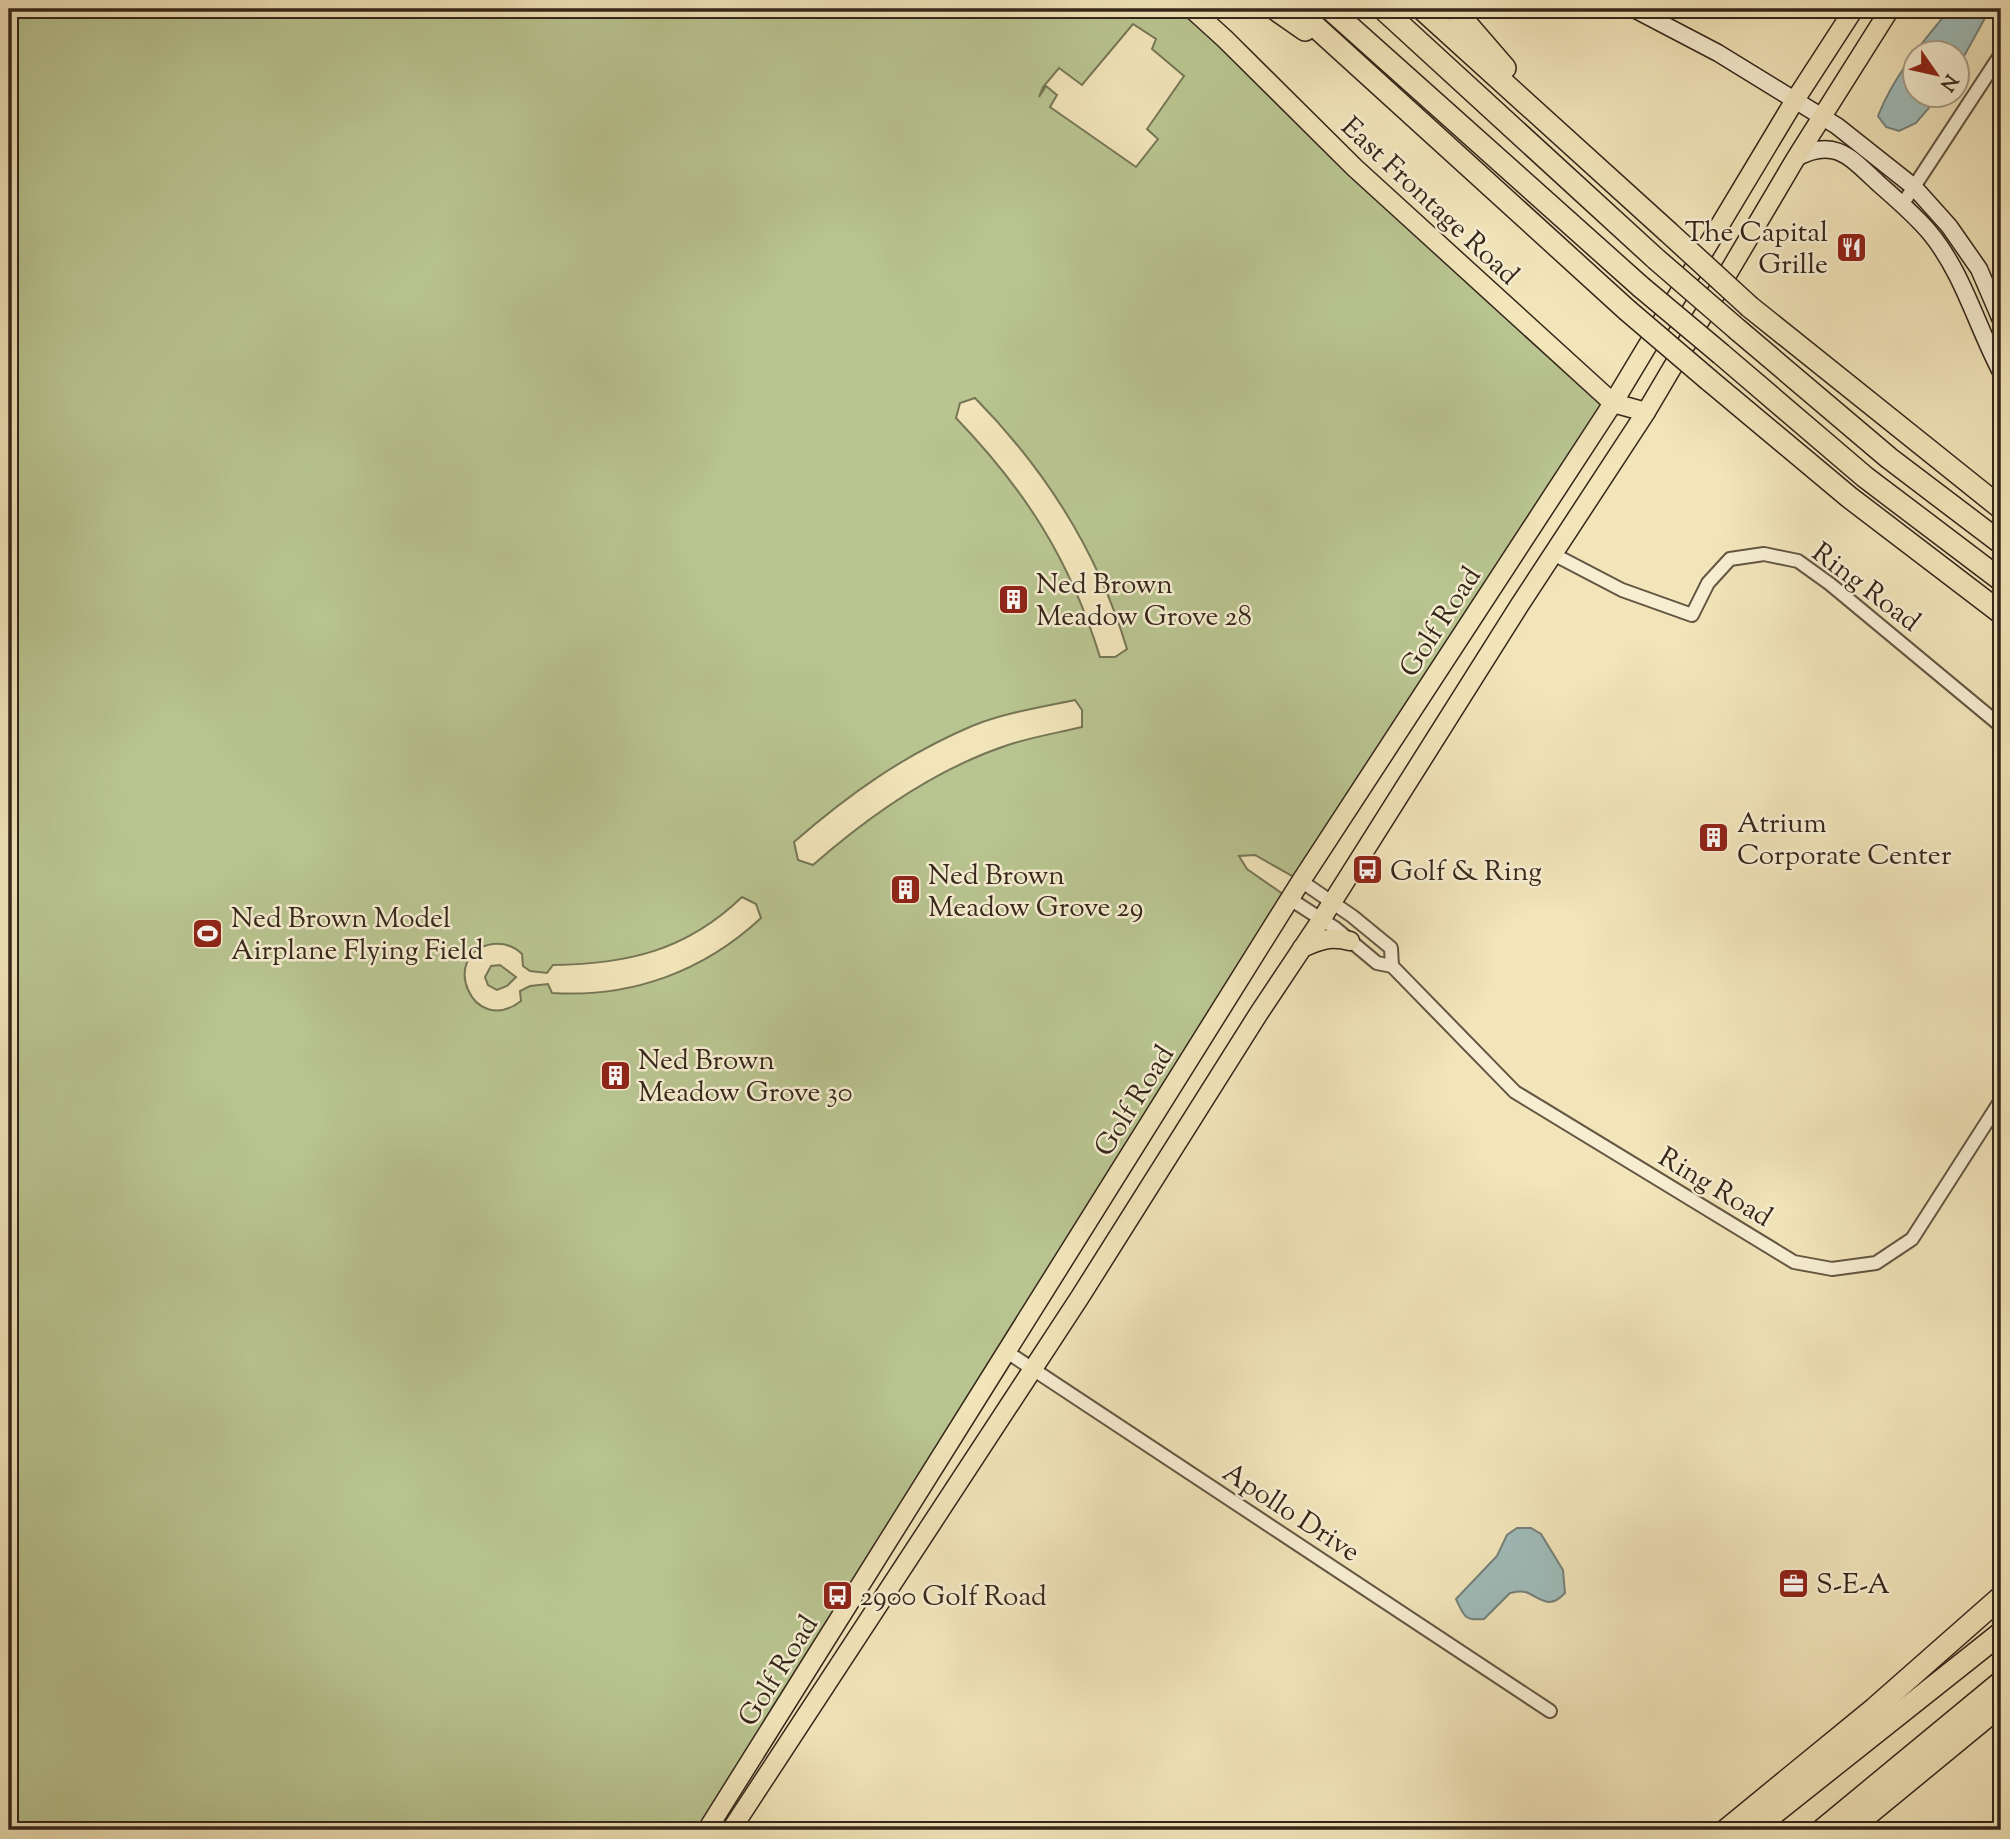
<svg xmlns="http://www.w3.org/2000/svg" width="2010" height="1839" font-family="'Sorts Mill Goudy',serif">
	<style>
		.green { fill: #b9c591; stroke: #767656; stroke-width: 2; fill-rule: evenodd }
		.water { fill: #9fbcba; stroke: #74807a; stroke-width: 2 }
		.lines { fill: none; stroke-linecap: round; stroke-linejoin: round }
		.street-casing { stroke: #645642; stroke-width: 16 }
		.secondary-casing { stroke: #34261a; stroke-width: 19 }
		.primary-casing { stroke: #34261a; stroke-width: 21 }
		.highway-casing { stroke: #34261a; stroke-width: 24 }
		.street { stroke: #f7eed2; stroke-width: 12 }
		.secondary { stroke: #f7eed2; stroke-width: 16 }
		.primary { stroke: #f2e5ba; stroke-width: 18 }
		.highway { stroke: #f2e5ba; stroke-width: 21 }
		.highway-bridge-casing { stroke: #34261a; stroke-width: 24; stroke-linecap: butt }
		.highway-bridge { stroke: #f2e5ba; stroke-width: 21 }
		.labels { text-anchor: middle; stroke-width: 5; stroke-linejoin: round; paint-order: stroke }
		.street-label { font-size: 28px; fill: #34261a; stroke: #f7eed2 }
		.poi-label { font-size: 28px; fill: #34261a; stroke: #f7eed2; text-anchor: start }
	</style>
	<rect width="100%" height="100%" fill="#f2e5ba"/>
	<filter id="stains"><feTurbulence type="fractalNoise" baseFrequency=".00286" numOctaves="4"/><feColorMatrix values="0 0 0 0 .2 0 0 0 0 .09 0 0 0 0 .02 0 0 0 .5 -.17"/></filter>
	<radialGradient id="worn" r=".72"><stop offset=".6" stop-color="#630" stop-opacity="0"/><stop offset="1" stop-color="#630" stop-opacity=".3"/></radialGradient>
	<!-- green -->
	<g class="green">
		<path d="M9,9H1191L1613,403L1301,881L1255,855L1239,856L1247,869L1290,899L707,1830H9ZM1133,24L1156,39L1152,49L1184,76L1147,129L1158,139L1136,167L1050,107L1057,95L1046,86L1039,97L1043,87L1059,68L1082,85ZM975,398C1046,470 1098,552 1127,649L1115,657H1100C1070,560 1026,491 956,418L960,403ZM1075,700L1082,710V727C1057,733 1032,737 1008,745C935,769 870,815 813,865L798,860L794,842C849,794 904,755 972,726C1004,713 1041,707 1075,700ZM742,897L756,904L761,918C703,972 631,998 552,993L548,984L530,986L520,991L521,1001C472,1039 438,952 493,944C504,943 514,946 522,954L523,966L530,971L547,973L553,965C627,964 686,951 742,897Z"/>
		<polygon points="500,965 516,977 507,986 497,990 488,985 485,977 491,966"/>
	</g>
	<!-- water -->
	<g class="water">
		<path d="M1950,9H1990L1958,67V52H1916V94L1940,95L1916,123L1899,131L1886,127L1878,116C1894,75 1922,43 1950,9Z"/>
		<path d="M1517,1528H1531L1541,1534L1563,1570L1565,1593C1550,1609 1543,1600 1528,1593C1522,1590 1515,1592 1510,1593L1484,1619C1464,1621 1464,1616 1456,1599L1497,1556L1507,1535Z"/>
	</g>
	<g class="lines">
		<defs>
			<g id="street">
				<polyline points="1902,205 2001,54"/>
				<polyline points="1553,554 1622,590 1692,615 1708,583 1730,559 1764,554 1798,561 1830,584 2001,726"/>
				<polyline points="1301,881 1352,916 1391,948 1392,966"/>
				<polyline points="1290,899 1335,928 1377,963 1392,966 1515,1092 1794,1262 1832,1269 1876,1263 1912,1239 2001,1100"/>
				<polyline points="1007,1352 1550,1711"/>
			</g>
			<g id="secondary">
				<polyline points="1634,9 1718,53 1837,126 1914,187 1949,226 1979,269 2001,320"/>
				<path d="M1796,158C1835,137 1850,157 1879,184C1896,199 1915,215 1930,233C1963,273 1977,327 2001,372"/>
			</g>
			<g id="primary">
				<polyline points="1192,9 1225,39 1355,168 1613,403 1646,412"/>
				<path d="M1302,948C1320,940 1330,936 1350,941"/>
				<polyline points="707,1830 1301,881 1613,403 1795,100 1854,9"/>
				<polyline points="731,1830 1080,1297 1259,1013 1321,920 1519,606 1646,412 1796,158 1890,9"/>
			</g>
			<g id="highway">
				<polyline points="1275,9 1305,30"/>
				<polyline points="1296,9 1627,310"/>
				<polyline points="1330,9 1641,287"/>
				<polyline points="1383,9 1656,259"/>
				<polyline points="1422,9 1667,231"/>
				<polyline points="1454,9 1505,68"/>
				<polyline points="1750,307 2001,508"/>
				<polyline points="1738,330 1889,458 2001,543"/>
				<polyline points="1721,354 1865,477 2001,580"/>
				<polyline points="1709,380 1849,497 2001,613"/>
				<polyline points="1726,1830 1875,1708 2001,1597"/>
				<polyline points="1753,1830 2001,1633"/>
				<polyline points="1822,1830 2001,1682"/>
				<polyline points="1849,1830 2001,1705"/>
			</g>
		</defs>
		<!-- street casing -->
		<use href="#street" class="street-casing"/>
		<!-- secondary casing -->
		<use href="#secondary" class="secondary-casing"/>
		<!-- primary casing -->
		<use href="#primary" class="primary-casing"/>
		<!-- highway casing -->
		<use href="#highway" class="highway-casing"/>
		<!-- street -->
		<use href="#street" class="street"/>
		<!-- secondary -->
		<use href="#secondary" class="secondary"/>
		<!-- primary -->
		<use href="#primary" class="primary"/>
		<!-- highway -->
		<use href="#highway" class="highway"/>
		<defs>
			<g id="highway-bridge">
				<polyline points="1667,231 1750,307"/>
				<polyline points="1656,259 1738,330"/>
				<polyline points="1641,287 1721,354"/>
				<polyline points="1627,310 1709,380"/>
			</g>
		</defs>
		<!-- highway-bridge casing -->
		<use href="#highway-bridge" class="highway-bridge-casing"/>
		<!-- highway-bridge -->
		<use href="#highway-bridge" class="highway-bridge"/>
	</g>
	<!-- icons -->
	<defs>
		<symbol id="restaurant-square" viewBox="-11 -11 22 22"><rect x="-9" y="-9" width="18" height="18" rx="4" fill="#8f2418" stroke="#f7eed2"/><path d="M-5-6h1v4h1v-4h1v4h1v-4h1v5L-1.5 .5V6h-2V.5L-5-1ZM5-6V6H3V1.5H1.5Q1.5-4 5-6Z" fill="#fff"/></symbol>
		<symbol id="building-square" viewBox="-11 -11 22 22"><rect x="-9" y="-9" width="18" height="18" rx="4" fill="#8f2418" stroke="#f7eed2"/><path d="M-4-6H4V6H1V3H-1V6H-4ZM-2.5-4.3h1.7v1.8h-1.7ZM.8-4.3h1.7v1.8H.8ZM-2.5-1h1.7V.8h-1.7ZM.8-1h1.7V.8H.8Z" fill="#fff"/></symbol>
		<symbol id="bus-square" viewBox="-11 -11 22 22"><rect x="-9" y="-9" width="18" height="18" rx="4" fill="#8f2418" stroke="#f7eed2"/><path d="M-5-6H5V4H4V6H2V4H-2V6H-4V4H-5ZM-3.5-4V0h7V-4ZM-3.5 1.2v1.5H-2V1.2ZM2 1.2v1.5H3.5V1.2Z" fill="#fff"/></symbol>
		<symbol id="stadium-square" viewBox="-11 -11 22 22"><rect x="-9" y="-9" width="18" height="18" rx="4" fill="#8f2418" stroke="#f7eed2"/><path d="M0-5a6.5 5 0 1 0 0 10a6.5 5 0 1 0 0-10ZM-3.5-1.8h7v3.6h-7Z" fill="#fff"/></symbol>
		<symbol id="office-square" viewBox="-11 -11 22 22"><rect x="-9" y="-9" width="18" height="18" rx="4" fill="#8f2418" stroke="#f7eed2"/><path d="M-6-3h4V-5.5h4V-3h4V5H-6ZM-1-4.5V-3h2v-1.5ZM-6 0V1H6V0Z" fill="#fff"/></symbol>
	</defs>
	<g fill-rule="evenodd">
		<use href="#restaurant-square" x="1834" y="230" width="35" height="35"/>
		<use href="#building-square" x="996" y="582" width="35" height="35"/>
		<use href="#building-square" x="1696" y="820" width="35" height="35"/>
		<use href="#bus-square" x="1350" y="852" width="35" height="35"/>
		<use href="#building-square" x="888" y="872" width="35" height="35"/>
		<use href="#stadium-square" x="190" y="916" width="35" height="35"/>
		<use href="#building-square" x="598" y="1058" width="35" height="35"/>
		<use href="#office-square" x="1776" y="1566" width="35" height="35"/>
		<use href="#bus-square" x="820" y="1578" width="35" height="35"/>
	</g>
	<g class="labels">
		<!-- street labels -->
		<g class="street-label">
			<text transform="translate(1431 200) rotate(43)" y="10">East Frontage Road</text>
			<text transform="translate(1867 586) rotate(37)" y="10">Ring Road</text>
			<text transform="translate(1439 621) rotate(-57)" y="10">Golf Road</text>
			<text transform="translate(1133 1100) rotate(-58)" y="10">Golf Road</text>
			<text transform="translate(1716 1186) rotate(31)" y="10">Ring Road</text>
			<text transform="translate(1292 1511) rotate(33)" y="10">Apollo Drive</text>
			<text transform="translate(777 1670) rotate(-58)" y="10">Golf Road</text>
		</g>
		<!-- poi labels -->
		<g class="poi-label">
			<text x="1828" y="241" text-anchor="end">The Capital<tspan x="1828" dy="32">Grille</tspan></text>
			<text x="1036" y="593">Ned Brown<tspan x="1036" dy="32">Meadow Grove 28</tspan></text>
			<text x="1737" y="832">Atrium<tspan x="1737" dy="32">Corporate Center</tspan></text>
			<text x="1390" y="880">Golf &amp; Ring</text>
			<text x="928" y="884">Ned Brown<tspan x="928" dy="32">Meadow Grove 29</tspan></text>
			<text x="231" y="927">Ned Brown Model<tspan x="231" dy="32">Airplane Flying Field</tspan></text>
			<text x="638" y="1069">Ned Brown<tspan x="638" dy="32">Meadow Grove 30</tspan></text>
			<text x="1816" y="1593">S-E-A</text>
			<text x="860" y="1605">2900 Golf Road</text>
		</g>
	</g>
	<!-- margin -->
	<rect width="2010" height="1839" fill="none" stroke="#f2e5ba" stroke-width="35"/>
	<rect x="10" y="10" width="1989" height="1818" fill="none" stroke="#34261a" stroke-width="3.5"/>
	<rect x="18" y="18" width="1975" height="1804" fill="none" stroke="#34261a" stroke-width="2"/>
	<!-- north arrow -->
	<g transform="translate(1936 74) rotate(124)"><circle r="33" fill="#f7eed2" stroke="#a99e88" stroke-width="2"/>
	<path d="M0-5L12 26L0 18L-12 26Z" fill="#8f2418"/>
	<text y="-10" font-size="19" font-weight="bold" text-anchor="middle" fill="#34261a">N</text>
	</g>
	<rect width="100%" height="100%" filter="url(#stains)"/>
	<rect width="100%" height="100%" fill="url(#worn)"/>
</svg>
